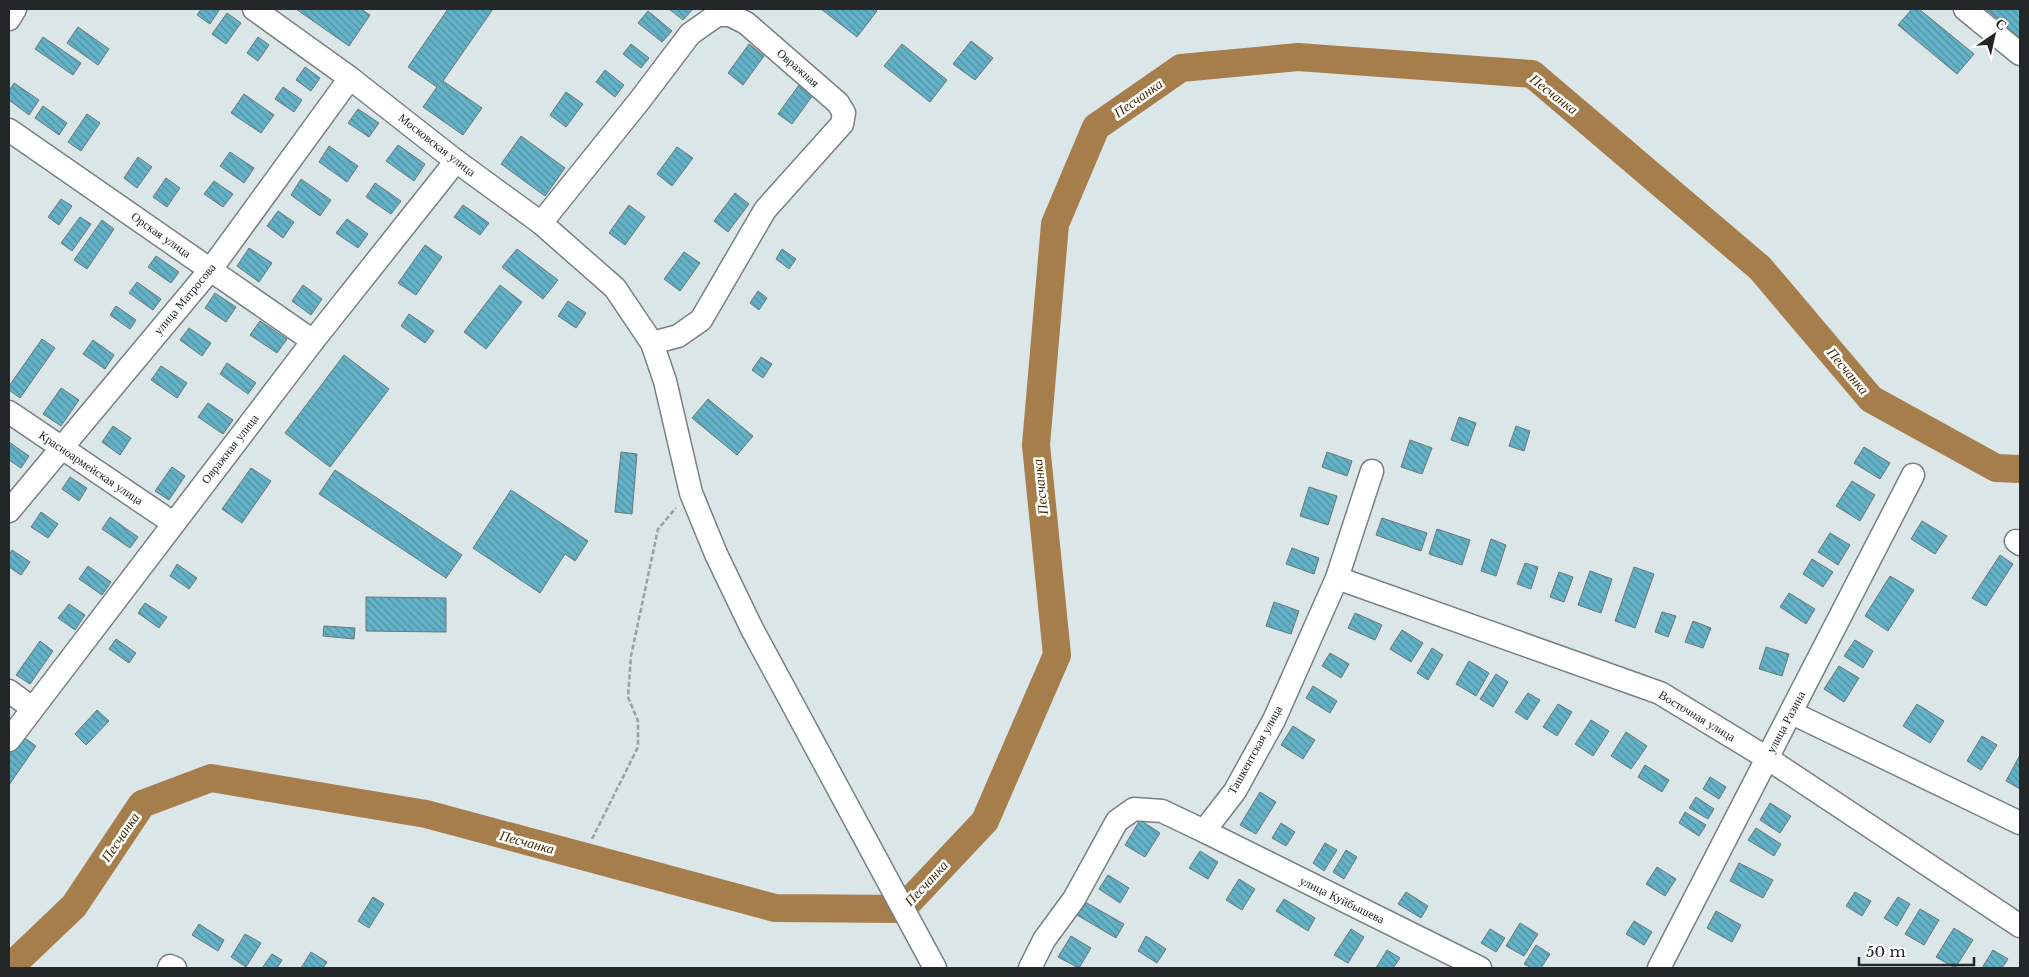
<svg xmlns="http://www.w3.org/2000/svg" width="2029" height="977" font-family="'Libre Baskerville',serif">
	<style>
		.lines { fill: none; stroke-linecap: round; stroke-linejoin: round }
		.river { stroke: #a67e4b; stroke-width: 28 }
		.building { fill: url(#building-back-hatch); stroke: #6d7679 }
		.minor-casing { stroke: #778083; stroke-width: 25 }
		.path { stroke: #99a1a3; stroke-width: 2.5; stroke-dasharray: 5 2.5; stroke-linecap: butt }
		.minor { stroke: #fff; stroke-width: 22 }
		.labels { text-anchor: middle; stroke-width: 5; stroke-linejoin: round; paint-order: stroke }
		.street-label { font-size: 12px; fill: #232728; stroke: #fff }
		.water-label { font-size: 14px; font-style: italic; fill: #492d02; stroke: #fff }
	</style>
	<defs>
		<pattern id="building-back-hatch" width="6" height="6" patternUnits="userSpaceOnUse" patternTransform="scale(1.25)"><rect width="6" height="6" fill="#63b2c7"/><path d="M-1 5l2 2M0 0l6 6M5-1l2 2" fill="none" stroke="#5191a2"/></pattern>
	</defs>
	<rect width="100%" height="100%" fill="#dbe6e9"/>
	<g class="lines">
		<!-- river -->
		<polyline class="river" points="9,968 74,906 142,804 211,778 426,814 775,908 902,909 985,821 1057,655 1036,445 1055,224 1096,127 1181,68 1298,57 1532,74 1760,268 1871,399 1996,468 2020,469"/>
	</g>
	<!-- building -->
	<g class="building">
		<polygon points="201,9 220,9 210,24 197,15"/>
		<polygon points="296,9 361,9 370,15 349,46"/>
		<polygon points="448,9 493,9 443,81 482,108 463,135 423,107 437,87 408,67"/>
		<polygon points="669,9 693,9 683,20"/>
		<polygon points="821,9 873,9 877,11 857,37"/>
		<polygon points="1912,9 1919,9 1974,54 1957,74 1898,25"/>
		<polygon points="1986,9 2020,9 2020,38"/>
		<polygon points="648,11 672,31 662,42 638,23"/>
		<polygon points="227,13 241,23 226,44 212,34"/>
		<polygon points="78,27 109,49 98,65 67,43"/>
		<polygon points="43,37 81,63 73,75 35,49"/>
		<polygon points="258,37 269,45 258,61 247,53"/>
		<polygon points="971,41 993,58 975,80 953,64"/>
		<polygon points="631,44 649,58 641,68 623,54"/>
		<polygon points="749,44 764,56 743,85 728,73"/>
		<polygon points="902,44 947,80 930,102 884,66"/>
		<polygon points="305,67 320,78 311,91 296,80"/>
		<polygon points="605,70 624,85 615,97 596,82"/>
		<polygon points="14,83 39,100 29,115 9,100 9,91"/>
		<polygon points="799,85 813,95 792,124 778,114"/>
		<polygon points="283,87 302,100 294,112 275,99"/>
		<polygon points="566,92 583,104 566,127 550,115"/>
		<polygon points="244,94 274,115 261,133 231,113"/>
		<polygon points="43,106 67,123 59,135 35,118"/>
		<polygon points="358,109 379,123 369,137 348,123"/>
		<polygon points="87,114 100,123 81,151 68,142"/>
		<polygon points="521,136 565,168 545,196 501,164"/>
		<polygon points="398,145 425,164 414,181 386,161"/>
		<polygon points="329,146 358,166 347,182 319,162"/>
		<polygon points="677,147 693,158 672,186 657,174"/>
		<polygon points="230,152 254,168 244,183 220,166"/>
		<polygon points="138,157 152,167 137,188 124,178"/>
		<polygon points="166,178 180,188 167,207 153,197"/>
		<polygon points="301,179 331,200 320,216 291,195"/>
		<polygon points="214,181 233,194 223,207 204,194"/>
		<polygon points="375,183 401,201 391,214 366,197"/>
		<polygon points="735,193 749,204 728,232 714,221"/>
		<polygon points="61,199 72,206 59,225 48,217"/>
		<polygon points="463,205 489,223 480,235 454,217"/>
		<polygon points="629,205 645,217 625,245 609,233"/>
		<polygon points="278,211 294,222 283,238 267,226"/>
		<polygon points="80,217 91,224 72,251 61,243"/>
		<polygon points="347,219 368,234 358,248 336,233"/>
		<polygon points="102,220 114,229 87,269 74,260"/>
		<polygon points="425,245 442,257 416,295 398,283"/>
		<polygon points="249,248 272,263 259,282 237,266"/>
		<polygon points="517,249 558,280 543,299 502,267"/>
		<polygon points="782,249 796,259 789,269 776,259"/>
		<polygon points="684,252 700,263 680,291 664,279"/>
		<polygon points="156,256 179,272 171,283 148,267"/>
		<polygon points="137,282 161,299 153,310 129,293"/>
		<polygon points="303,285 322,299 311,315 292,301"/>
		<polygon points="500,285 522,302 486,349 464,332"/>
		<polygon points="758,291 767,298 759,310 750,303"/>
		<polygon points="215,293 236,307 226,322 205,308"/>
		<polygon points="568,301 586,313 576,328 558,316"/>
		<polygon points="116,306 136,320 130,329 110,315"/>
		<polygon points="409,314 434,331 425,343 401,326"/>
		<polygon points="260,321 287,339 277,353 250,335"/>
		<polygon points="189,328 211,343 202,356 180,340"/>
		<polygon points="42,339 55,348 20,398 9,390 9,386"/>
		<polygon points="93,340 114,355 105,369 83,354"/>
		<polygon points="344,355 389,389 330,467 285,433"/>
		<polygon points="761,357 772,364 763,378 752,370"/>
		<polygon points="227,363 256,383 248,394 220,374"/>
		<polygon points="161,366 187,383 177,398 151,380"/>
		<polygon points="61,388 79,400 61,426 43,414"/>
		<polygon points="708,399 753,436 737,455 692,418"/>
		<polygon points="208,403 233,420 223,434 198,417"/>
		<polygon points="1459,417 1476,423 1468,446 1451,440"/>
		<polygon points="113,426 131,438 120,455 102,442"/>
		<polygon points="1516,426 1530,431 1524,451 1509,446"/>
		<polygon points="1410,440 1432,448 1422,474 1401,467"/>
		<polygon points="9,442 29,456 21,468 9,460"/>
		<polygon points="1864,447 1890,463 1880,479 1854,463"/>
		<polygon points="621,452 637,454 632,514 615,512"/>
		<polygon points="1327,452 1352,461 1347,476 1322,467"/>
		<polygon points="172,467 185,476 169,500 155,491"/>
		<polygon points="251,468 271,481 242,523 222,509"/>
		<polygon points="335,470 462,555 446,578 319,494"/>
		<polygon points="70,477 87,488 79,501 62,489"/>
		<polygon points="1852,481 1875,495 1860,521 1836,506"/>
		<polygon points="1309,487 1337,496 1328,525 1300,516"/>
		<polygon points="511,490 588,541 575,561 565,554 540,593 473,548"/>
		<polygon points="41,512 58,524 48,538 31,527"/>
		<polygon points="110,517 138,537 130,548 102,529"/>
		<polygon points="1382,518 1427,533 1421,551 1376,535"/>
		<polygon points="1922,521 1947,536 1935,554 1911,539"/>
		<polygon points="1437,529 1470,540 1462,565 1429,554"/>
		<polygon points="1830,533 1850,545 1838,565 1818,552"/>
		<polygon points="1491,539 1506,545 1496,576 1481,571"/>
		<polygon points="1292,548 1319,558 1314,574 1286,564"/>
		<polygon points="12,550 30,562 21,575 9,567 9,555"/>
		<polygon points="2000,555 2013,564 1986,606 1972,598"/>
		<polygon points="1812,559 1833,572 1823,587 1803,574"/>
		<polygon points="1525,563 1538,567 1531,589 1517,584"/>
		<polygon points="177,564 197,578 189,589 170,576"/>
		<polygon points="88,566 111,582 102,595 79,579"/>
		<polygon points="1634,567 1654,574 1635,628 1615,621"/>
		<polygon points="1590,571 1612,579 1601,613 1578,605"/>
		<polygon points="1559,572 1573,577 1564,602 1550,597"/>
		<polygon points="1890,576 1914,590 1888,631 1865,616"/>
		<polygon points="1789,593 1815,609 1806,624 1780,607"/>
		<polygon points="366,597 446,598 446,632 366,631"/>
		<polygon points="1274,602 1299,611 1291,634 1266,626"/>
		<polygon points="145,603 167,617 159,628 138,613"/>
		<polygon points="69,604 85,615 75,630 58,618"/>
		<polygon points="1662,612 1676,616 1668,637 1655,632"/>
		<polygon points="1355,613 1382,625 1375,640 1348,628"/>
		<polygon points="1693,621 1711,628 1703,648 1685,642"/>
		<polygon points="324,626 355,628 354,639 323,636"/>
		<polygon points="1402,630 1423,643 1411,662 1390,649"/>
		<polygon points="116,639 136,653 129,663 109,649"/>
		<polygon points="1855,640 1873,651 1863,668 1844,656"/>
		<polygon points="40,641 53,651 30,684 16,675"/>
		<polygon points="1766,647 1789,654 1782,676 1759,669"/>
		<polygon points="1432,648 1443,655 1428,680 1417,673"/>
		<polygon points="1330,653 1349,664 1341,678 1322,666"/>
		<polygon points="1469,661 1489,673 1476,696 1456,684"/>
		<polygon points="1839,666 1859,678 1844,702 1824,689"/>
		<polygon points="1496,674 1508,682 1493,707 1480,699"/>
		<polygon points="1313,686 1337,701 1330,713 1306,698"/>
		<polygon points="1528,693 1540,700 1527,720 1515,712"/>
		<polygon points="1558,704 1572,712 1557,736 1543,727"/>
		<polygon points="1917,704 1944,721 1930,743 1903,726"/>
		<polygon points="97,710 109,721 86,745 75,734"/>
		<polygon points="1591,720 1609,731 1593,756 1575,744"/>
		<polygon points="1293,726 1315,740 1303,759 1281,745"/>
		<polygon points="1626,732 1647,746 1631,769 1611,756"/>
		<polygon points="22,736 36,746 9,785 9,755"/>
		<polygon points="1982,736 1997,745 1981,770 1967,761"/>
		<polygon points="2020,755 2020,789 2006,781"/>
		<polygon points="1645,765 1669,780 1662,792 1638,777"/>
		<polygon points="1710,777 1726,787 1719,799 1703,789"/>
		<polygon points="1260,792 1276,802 1256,834 1240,825"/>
		<polygon points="1696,797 1714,809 1708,819 1689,808"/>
		<polygon points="1770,803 1791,816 1780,833 1760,820"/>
		<polygon points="1685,812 1706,825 1699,836 1679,823"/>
		<polygon points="1140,820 1160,833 1145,857 1125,845"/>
		<polygon points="1281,823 1295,832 1286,846 1272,838"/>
		<polygon points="1756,828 1781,844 1774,856 1748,840"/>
		<polygon points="1325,843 1337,850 1324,871 1313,863"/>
		<polygon points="1346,850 1357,857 1344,879 1333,872"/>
		<polygon points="1200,851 1218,862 1208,879 1189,868"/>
		<polygon points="1739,863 1773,880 1763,898 1730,881"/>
		<polygon points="1657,867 1676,879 1665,896 1646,884"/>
		<polygon points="1108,875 1129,888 1120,903 1099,889"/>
		<polygon points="1239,879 1255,889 1242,910 1226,900"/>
		<polygon points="1406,892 1428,906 1421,918 1398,904"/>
		<polygon points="1855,892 1871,901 1862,916 1846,906"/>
		<polygon points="373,897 384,904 369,928 358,921"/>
		<polygon points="1898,897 1910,904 1897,926 1884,918"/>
		<polygon points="1284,899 1315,918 1308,931 1276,911"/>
		<polygon points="1085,902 1124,924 1116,938 1077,915"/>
		<polygon points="1920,909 1939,920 1924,945 1905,934"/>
		<polygon points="1716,911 1741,925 1732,942 1707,928"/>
		<polygon points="1634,921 1652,932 1644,945 1626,934"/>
		<polygon points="1520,923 1538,934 1524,956 1506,946"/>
		<polygon points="199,924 224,940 218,951 192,935"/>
		<polygon points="1954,928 1973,940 1955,968 1936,957"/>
		<polygon points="1351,929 1364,937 1348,963 1334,955"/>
		<polygon points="1490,929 1505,938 1496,952 1481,943"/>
		<polygon points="245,934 261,943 246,967 231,957"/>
		<polygon points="1071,936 1091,948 1079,968 1058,957"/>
		<polygon points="1146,936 1166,949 1157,963 1138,951"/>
		<polygon points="1536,945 1550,954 1541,968 1532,968 1524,964"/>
		<polygon points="1387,950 1400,958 1393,968 1376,968"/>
		<polygon points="1993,950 2008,959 2002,968 1982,968"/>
		<polygon points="311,952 327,962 323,968 301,968"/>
		<polygon points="272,954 282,960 277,968 262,968"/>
	</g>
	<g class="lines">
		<defs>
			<g id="minor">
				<polyline points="254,9 350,78 456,161 541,223 615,288 652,343 665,381 691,493 716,554 752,629 935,968"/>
				<polyline points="1965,9 2020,54"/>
				<polyline points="9,19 15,9"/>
				<polyline points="9,130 313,341"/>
				<polyline points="541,223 640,100 690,34 717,15 730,15 746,23 838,103 844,113 842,124 765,210 701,320 678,336 652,343"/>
				<polyline points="9,412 173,523"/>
				<polyline points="9,511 211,269 350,78"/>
				<polyline points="2016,541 2020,544"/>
				<polyline points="1337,578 1660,693 1767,758 2020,926"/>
				<polyline points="9,691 32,708"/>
				<polyline points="1792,713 2020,823"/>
				<polyline points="9,740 313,341 456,161"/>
				<polyline points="1204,831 1480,968"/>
				<polyline points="169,968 170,966 175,968"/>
				<polyline points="1030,968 1044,940 1074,899 1117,821 1134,809 1162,811 1204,831 1235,791 1274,720 1337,578 1372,471"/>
				<path d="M1659,968C1743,804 1829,640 1913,475"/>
			</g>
		</defs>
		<!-- minor casing -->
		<use href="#minor" class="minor-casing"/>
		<!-- path -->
		<polyline class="path" points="592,839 638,747 638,721 628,697 631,656 658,529 676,508"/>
		<!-- minor -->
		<use href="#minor" class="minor"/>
	</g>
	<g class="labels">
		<!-- street labels -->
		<g class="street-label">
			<text transform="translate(798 68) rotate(41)" y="4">Овражная</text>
			<text transform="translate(437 145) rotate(38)" y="4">Московская улица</text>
			<text transform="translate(161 235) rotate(35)" y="4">Орская улица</text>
			<text transform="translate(185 299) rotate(-50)" y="4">улица Матросова</text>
			<text transform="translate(230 449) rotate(-52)" y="4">Овражная улица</text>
			<text transform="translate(91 468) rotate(34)" y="4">Красноармейская улица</text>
			<text transform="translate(1697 716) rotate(31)" y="4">Восточная улица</text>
			<text transform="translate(1786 722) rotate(-62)" y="4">улица Разина</text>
			<text transform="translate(1255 750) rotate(-61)" y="4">Ташкентская улица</text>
			<text transform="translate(1342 900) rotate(26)" y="4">улица Куйбышева</text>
		</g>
		<!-- water labels -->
		<g class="water-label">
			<text transform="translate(1554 94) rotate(38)" y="5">Песчанка</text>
			<text transform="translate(1138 98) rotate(-35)" y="5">Песчанка</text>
			<text transform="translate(1848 371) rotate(50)" y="5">Песчанка</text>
			<text transform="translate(1040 487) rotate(-96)" y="5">Песчанка</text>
			<text transform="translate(120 837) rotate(-56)" y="5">Песчанка</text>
			<text transform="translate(527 842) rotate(15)" y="5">Песчанка</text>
			<text transform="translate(926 883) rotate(-47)" y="5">Песчанка</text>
		</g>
	</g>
	<!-- border -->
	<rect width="2029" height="977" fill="none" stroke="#232728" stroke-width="20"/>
	<!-- north arrow -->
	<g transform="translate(1994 35) rotate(34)" stroke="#ffffff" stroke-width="4" paint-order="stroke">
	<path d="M0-4L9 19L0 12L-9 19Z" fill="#232728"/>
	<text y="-8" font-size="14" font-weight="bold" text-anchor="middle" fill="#232728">С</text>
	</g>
	<!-- scale -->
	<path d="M1859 957v8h115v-8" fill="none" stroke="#232728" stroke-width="2.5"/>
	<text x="1866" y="957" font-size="15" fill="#232728" stroke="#ffffff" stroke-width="4" paint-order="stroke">50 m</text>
</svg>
